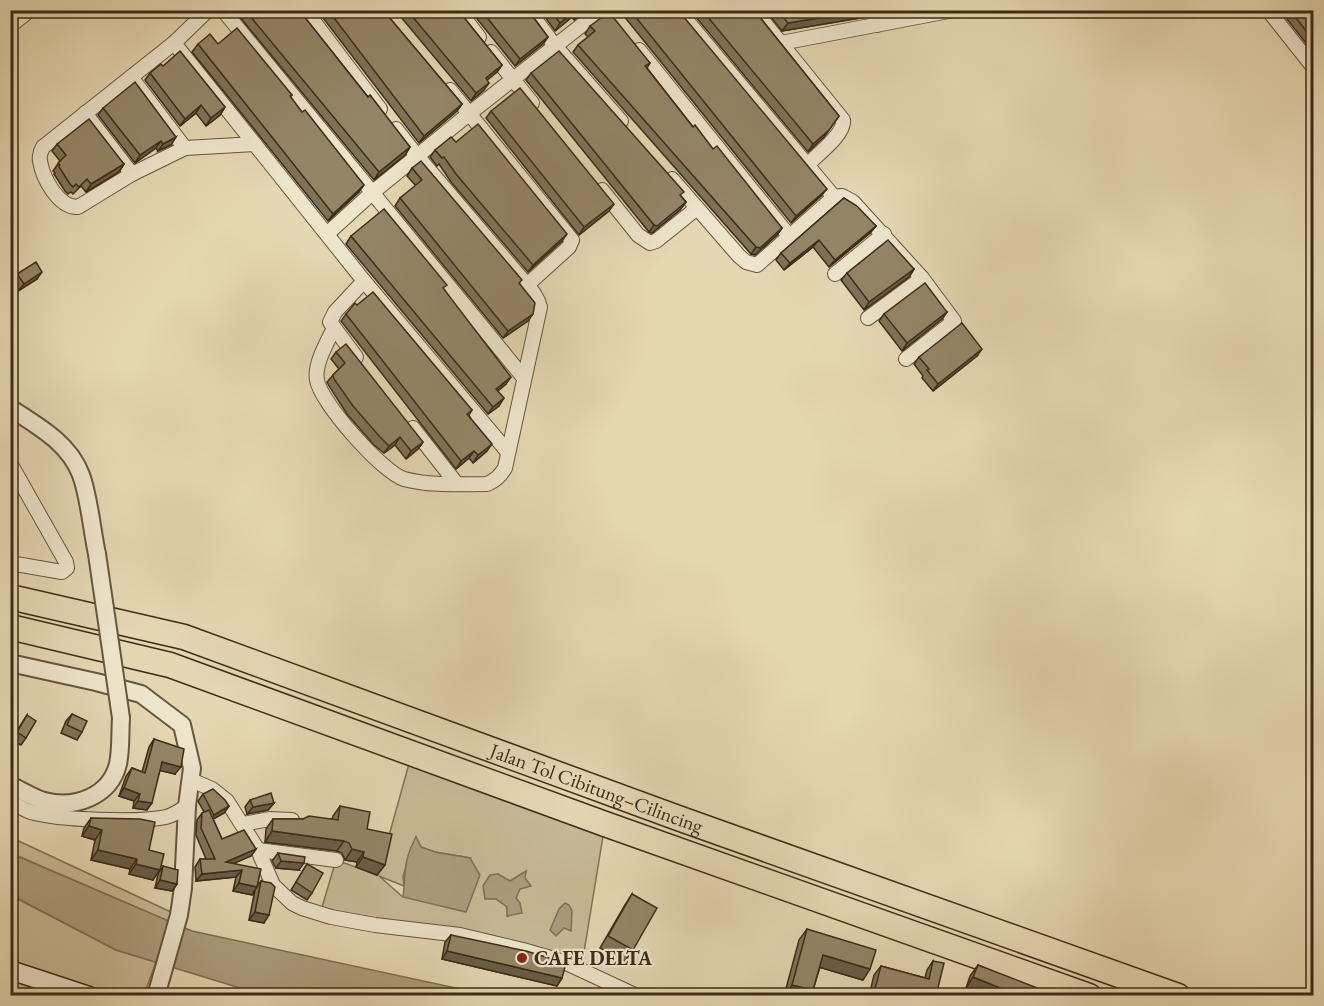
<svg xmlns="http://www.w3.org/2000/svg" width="1324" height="1006" font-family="'EB Garamond',serif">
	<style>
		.green { fill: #c8ba97; stroke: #827356; stroke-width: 1.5; fill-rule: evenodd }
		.water { fill: #ac9d7d; stroke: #7f7054; stroke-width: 1.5 }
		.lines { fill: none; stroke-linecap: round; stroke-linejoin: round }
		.minor-casing { stroke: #66573d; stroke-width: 16 }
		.tertiary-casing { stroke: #66573d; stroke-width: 20 }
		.secondary-casing { stroke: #3c2c16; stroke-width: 21 }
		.motorway-casing { stroke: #3c2c16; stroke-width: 27 }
		.minor { stroke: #eee5cd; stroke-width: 14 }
		.tertiary { stroke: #eee5cd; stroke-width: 16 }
		.secondary { stroke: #eee5cd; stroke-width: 18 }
		.motorway { stroke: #e5d7b2; stroke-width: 24 }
		.tertiary-bridge-casing { stroke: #66573d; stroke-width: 20; stroke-linecap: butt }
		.tertiary-bridge { stroke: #eee5cd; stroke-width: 16 }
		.wall { fill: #7f7259; stroke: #3c2c16; stroke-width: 1.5 }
		.shaded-wall { fill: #685d48; stroke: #3c2c16; stroke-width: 1.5 }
		.building { fill: #948567; stroke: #3c2c16; stroke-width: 1.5 }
		.poi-dot { fill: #8f2418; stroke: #eee5cd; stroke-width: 2 }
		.labels { text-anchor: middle; stroke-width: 4.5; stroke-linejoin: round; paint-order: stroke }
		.street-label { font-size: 20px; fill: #3c2c16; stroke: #eee5cd }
		.poi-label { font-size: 20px; font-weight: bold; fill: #3c2c16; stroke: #eee5cd; text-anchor: start }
	</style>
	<rect width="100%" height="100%" fill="#e5d7b2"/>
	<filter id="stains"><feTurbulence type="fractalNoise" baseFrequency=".00333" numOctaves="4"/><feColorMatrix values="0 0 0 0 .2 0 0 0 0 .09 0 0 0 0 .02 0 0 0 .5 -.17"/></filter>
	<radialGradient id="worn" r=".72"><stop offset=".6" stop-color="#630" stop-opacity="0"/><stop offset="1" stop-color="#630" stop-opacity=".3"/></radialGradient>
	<!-- green -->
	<g class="green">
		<path d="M412,753L605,824L582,964L320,914L336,860L378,875ZM416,837L421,847L435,852L470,858L403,897L379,876L404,886L403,876ZM526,872L516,898L520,903L508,916L507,907L496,899L498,874L510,881Z"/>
		<polygon points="10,837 173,913 170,922 11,853"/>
		<polygon points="10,895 116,950 156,962 144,995 11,995"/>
	</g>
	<!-- water -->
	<g class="water">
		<path d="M416,837L421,847L435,852L470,858L480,875L466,912L403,897C406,871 403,861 416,837Z"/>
		<polygon points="10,853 192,931 488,995 263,995 116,950 11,895"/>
		<polygon points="526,871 525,878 531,886 520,889 516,898 520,903 522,913 507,916 507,907 496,899 485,899 483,886 490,875 498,874 510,881"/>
		<polygon points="565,903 569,905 572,911 571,931 564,928 556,936 550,930 559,909"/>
	</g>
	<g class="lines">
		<defs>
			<g id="minor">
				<path d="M208,10L174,43L43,147C41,151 39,157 40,161C43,179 59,208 78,207L132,174L185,148L255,144"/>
				<polyline points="223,10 524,378"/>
				<polyline points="305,10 380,109"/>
				<polyline points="458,10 479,37"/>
				<polyline points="528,10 556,47 621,121"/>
				<polyline points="678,10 834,197"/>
				<path d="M754,10L843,120C845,134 818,154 808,164"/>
				<polyline points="874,10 877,25"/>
				<polyline points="1268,10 1314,68"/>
				<polyline points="10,26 30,10"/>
				<polyline points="174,43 364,281 507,451"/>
				<polyline points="781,43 954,10"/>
				<polyline points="639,50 790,237"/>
				<polyline points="491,52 532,103"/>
				<polyline points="131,77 185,148"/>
				<polyline points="450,90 572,240 569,247 527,285"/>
				<polyline points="85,113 132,174"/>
				<polyline points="672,179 739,256 746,262 757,265 834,197 842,196 853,202 922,278 954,321 906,359"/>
				<polyline points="602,190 638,235 650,243 656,241 697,208"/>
				<polyline points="327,234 373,192 470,113 601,10"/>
				<polyline points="835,274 884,234"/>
				<polyline points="868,318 922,278"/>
				<path d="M334,328C327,343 314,364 317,380C320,402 383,473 404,479C430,486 461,484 487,484C496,480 500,476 505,468L540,307C538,298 533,292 527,285L418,157L396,129"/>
				<polyline points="356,357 330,322 335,312 364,281"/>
				<polyline points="413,428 456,483"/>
				<polyline points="10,463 66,562 67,568 62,572 10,563"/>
				<polyline points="191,780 212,789 227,801 258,850 273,885 292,903 302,908 331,917 375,925 460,935 523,950 564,962 637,996"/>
				<path d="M10,801C17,805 24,810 31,812C59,820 138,823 166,817C174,815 181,810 187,806"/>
				<polyline points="243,824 270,819 292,820"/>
				<polyline points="258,850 336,860"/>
			</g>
			<g id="tertiary">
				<path d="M10,408C38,426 69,443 81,475C89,496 92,531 97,554"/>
				<polyline points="10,663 96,682 141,694 182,725 192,768 187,806 183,888 179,915 156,996"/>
				<path d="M10,785C21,790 33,798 44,801C74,809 110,797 118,764C121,750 120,733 121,718"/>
			</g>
			<polyline id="secondary" points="10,970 89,996"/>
			<g id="motorway">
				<path id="s1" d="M10,597L184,637L678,818L1178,996"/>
				<polyline points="10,627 170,665 605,824 1089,996"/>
			</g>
		</defs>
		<!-- minor casing -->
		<use href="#minor" class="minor-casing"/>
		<!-- tertiary casing -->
		<use href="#tertiary" class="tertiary-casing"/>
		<!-- secondary casing -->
		<use href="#secondary" class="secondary-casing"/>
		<!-- motorway casing -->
		<use href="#motorway" class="motorway-casing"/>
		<!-- minor -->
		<use href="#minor" class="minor"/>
		<!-- tertiary -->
		<use href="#tertiary" class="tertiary"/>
		<!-- secondary -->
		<use href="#secondary" class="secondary"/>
		<!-- motorway -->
		<use href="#motorway" class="motorway"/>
		<defs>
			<polyline id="tertiary-bridge" points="97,554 121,718"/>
		</defs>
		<!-- tertiary-bridge casing -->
		<use href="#tertiary-bridge" class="tertiary-bridge-casing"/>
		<!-- tertiary-bridge -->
		<use href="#tertiary-bridge" class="tertiary-bridge"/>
	</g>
	<!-- wall -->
	<g class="wall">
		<polygon points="234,10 299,10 368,97 410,147 405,155 374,180"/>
		<polygon points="317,10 383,10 462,104 457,111 419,143"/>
		<polygon points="395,10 458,10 502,65 497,72 487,80 484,90 471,101"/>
		<polygon points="470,10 528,10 548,37 543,44 515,66"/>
		<polygon points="540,10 586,10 574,20 572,17 555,31"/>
		<polygon points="619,10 678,10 821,196 791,223"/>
		<polygon points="690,10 754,10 839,116 824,137 808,152"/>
		<polygon points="770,10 871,10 866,17 782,31 770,16"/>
		<polygon points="1285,10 1314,10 1314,43 1309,47 1283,14"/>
		<polygon points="590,26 650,63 647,68 693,127 782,228 777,235 755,255 751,254 573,52 578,45 588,37 585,34"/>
		<polygon points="198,44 218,44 292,95 290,97 359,192 328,221 192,52"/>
		<polygon points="163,66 225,107 220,115 206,126 196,113 180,126 145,80 150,73"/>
		<polygon points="531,73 681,196 686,202 680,210 652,233 649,232 526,80"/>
		<polygon points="103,108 171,145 158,151 156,148 135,163 98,115"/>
		<polygon points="491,111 609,211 579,235 486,118"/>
		<polygon points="57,144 124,164 119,172 86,192 81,186 73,194 71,192 68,194 65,191 54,174 55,173 53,171 60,161 52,151"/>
		<polygon points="435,150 562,241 528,272 451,182 439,164 437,166 430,157"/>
		<polygon points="412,168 520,284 528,321 503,338 395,206 400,198 416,186 407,176"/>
		<polygon points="844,198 876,226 870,233 829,267 813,247 784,270 776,260 781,253"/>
		<polygon points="351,236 444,289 506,384 498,391 499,406 488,414 346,244"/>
		<polygon points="914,269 909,277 864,310 841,280 847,273"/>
		<polygon points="17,274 37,279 18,291 12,282"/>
		<polygon points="947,312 942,319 902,351 879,321 884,314"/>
		<polygon points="346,314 472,410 469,415 487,451 473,463 469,458 456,469 341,321"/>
		<polygon points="336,352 423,442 418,449 406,459 395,445 384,453 374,445 347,414 329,386 327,382 333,375 339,369 331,359"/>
		<polygon points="977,356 933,391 922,378 923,376 914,364 919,357"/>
		<polygon points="72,714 82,732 77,740 61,733 66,721"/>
		<polygon points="27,715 26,738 21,745 11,740"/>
		<polygon points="154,739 175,774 160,770 147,810 133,808 134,801 119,796 126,776 132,768 142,772 149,747"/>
		<polygon points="203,794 229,806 224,813 213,819 222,839 256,849 251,856 234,863 258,885 261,881 264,923 249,920 255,890 252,895 233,891 236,877 196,881 195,867 200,859 206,859 196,835 197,820 202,813 204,812 198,801"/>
		<polygon points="250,800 274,803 268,810 247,814 245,807"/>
		<polygon points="340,806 367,829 377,875 356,867 357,862 345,860 342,853 337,851 265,842 266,829 273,819 332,819 333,816"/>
		<polygon points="91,818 149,850 153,880 129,874 130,869 91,860 95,840 82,836 84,828"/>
		<polygon points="278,853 299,870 276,868 272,861"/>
		<polygon points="307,864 312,893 307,900 291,890"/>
		<polygon points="163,866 177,884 172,891 155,888 158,874"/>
		<polygon points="632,894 633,950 625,961 600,948 625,905"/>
		<polygon points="807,929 863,980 820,967 813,990 810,996 784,996 799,940"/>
		<polygon points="451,935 562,978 557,986 442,959 445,942"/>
		<polygon points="933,961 936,996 869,996 874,975 881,966 925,978 927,970"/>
		<polygon points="978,965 1049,996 984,996 966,988 970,976"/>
	</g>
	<!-- shaded-wall -->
	<g class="shaded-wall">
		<polygon points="576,10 572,17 555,31 560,23"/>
		<polygon points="582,10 586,10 574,20 579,12"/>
		<polygon points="868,10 871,10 866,17 782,31 788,23"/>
		<polygon points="548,37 543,44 515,66 520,59"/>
		<polygon points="502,65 497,72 480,86 486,78"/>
		<polygon points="489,83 484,90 471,101 476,93"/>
		<polygon points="462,104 457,111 419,143 424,136"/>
		<polygon points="201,105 196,113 180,126 185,119"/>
		<polygon points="225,107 220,115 206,126 211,118"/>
		<polygon points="829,130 824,137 808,152 813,144"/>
		<polygon points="176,137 171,145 158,151 163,144"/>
		<polygon points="161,141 156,148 135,163 140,155"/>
		<polygon points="410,147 405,155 374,180 379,172"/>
		<polygon points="124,164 119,172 86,192 91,184"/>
		<polygon points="364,185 359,192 328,221 333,214"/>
		<polygon points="827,189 821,196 791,223 796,216"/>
		<polygon points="686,202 680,210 652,233 649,232 654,225"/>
		<polygon points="614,204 609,211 579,235 584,227"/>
		<polygon points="876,226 870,233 829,267 835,260"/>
		<polygon points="782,228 777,235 755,255 751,254 756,247"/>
		<polygon points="567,234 562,241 528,272 533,265"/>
		<polygon points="819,240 813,247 784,270 790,263"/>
		<polygon points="914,269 909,277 864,310 869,302"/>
		<polygon points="42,272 37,279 18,291 24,284"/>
		<polygon points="947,312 942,319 902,351 907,343"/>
		<polygon points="533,314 528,321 503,338 508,331"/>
		<polygon points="982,349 977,356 933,391 938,384"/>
		<polygon points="511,377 506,384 491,396 496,389"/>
		<polygon points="504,398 499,406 488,414 493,407"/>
		<polygon points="400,437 395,445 384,453 389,446"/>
		<polygon points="423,442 418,449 406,459 411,451"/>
		<polygon points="492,444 487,451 473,463 478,455"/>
		<polygon points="474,451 469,458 456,469 461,461"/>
		<polygon points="162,762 181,767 175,774 157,770"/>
		<polygon points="124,788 140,794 134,801 119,796"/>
		<polygon points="138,801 152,803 147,810 133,808"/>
		<polygon points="274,803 268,810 247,814 253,807"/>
		<polygon points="229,806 224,813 208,822 214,815"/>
		<polygon points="89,826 102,830 95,840 82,836"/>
		<polygon points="272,831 344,841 337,851 265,842"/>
		<polygon points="256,849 251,856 221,869 226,862"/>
		<polygon points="352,849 364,852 357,862 345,860"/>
		<polygon points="98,850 137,859 130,869 91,860"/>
		<polygon points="363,857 385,865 377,875 356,867"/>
		<polygon points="281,861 304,863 299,870 276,868"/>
		<polygon points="136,864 160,870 153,880 129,874"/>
		<polygon points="242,870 236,877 196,881 202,874"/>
		<polygon points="160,880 177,884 172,891 155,888"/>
		<polygon points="239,883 257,887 252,895 233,891"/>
		<polygon points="255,912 269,915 264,923 249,920"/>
		<polygon points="447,951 562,978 557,986 442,959"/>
		<polygon points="823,955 870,969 863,980 815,966"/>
		<polygon points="973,977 1020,996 984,996 966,988"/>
		<polygon points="792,985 813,990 810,996 785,996"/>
	</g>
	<!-- building -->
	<g class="building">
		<polygon points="245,10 299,10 368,97 370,95 410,147 379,172"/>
		<polygon points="328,10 383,10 462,104 424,136"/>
		<polygon points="407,10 458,10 502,65 486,78 489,83 476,93"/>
		<polygon points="481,10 528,10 548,37 520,59"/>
		<polygon points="550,10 576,10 560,23"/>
		<polygon points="630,10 678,10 827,189 796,216"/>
		<polygon points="702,10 754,10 839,116 829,130 813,144"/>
		<polygon points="777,10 868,10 788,23"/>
		<polygon points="1290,10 1314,10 1314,40 1313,40"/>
		<polygon points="609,12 650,63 645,66 693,127 695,125 713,149 717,146 782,228 760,248 756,247 578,45 595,31 590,26"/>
		<polygon points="237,28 292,95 290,96 302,112 305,110 364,185 333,214 198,44 210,34 218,44"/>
		<polygon points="180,51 225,107 211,118 201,105 185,119 150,73 161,64 163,66"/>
		<polygon points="559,51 684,192 680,195 686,202 657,226 654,225 531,73"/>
		<polygon points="135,82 176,137 163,144 161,141 140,155 103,108"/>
		<polygon points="520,88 614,204 584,227 491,111"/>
		<polygon points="89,119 124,164 91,184 87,179 79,187 76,184 73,187 70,184 59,167 60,165 58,163 66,155 57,144"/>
		<polygon points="478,124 567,234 533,265 456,174 444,157 442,158 435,150 451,137 456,142"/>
		<polygon points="421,161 522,280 519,283 535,303 533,314 508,331 400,198 422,180 412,168"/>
		<polygon points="844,198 857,206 876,226 835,260 819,240 790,263 781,253"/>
		<polygon points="384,209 447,285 443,288 511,377 496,389 504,398 493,407 351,236"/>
		<polygon points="888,240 914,269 869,302 847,273"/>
		<polygon points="36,262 42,272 24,284 17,274"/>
		<polygon points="10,265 16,273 10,277"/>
		<polygon points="925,283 947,312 907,343 884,314"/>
		<polygon points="373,292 472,410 467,414 492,444 478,455 474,451 461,461 346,314 355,303 357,305"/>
		<polygon points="962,323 982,349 938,384 927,370 929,369 919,357"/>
		<polygon points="346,344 423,442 411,451 400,437 389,446 380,437 353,406 334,379 333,375 345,363 336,352"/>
		<polygon points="72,714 87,721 82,732 67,725"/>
		<polygon points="27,715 36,721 26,738 17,732"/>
		<polygon points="154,739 184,749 181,767 162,762 152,803 138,801 140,794 124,788 132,768 145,773"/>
		<polygon points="213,789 225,800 229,806 214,815 203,794"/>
		<polygon points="271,793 274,803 253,807 250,800"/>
		<polygon points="340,806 370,812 367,829 392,834 385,865 363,857 364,852 352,849 349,843 344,841 272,831 273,819 303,819 309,816 338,820"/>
		<polygon points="209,810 222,839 244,830 256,849 226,862 261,869 257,887 239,883 242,870 202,874 200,859 215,859 201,828 202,813"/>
		<polygon points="91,818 140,819 155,822 149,850 164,854 160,870 136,864 137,859 98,850 102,830 89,826"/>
		<polygon points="278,853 305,857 304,863 281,861"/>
		<polygon points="307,864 323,873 312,893 296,882"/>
		<polygon points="163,866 178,870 177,884 160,880"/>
		<polygon points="261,881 271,883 275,887 269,915 255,912"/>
		<polygon points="632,894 657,908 633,950 608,936"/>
		<polygon points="807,929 876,950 870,969 823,955 813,990 792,985"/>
		<polygon points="451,935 526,951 566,963 562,978 447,951"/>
		<polygon points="933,961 944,963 936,996 873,996 881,966 929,979"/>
		<polygon points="978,965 1050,993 1049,996 1020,996 973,977"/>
	</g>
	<!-- markers -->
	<circle class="poi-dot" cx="522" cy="958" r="6"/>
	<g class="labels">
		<!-- street labels -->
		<g class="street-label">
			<text dy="7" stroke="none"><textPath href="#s1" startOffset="618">Jalan Tol Cibitung–Cilincing</textPath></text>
		</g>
		<!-- poi labels -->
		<g class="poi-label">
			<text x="534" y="965">CAFE DELTA</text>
		</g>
	</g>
	<!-- margin -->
	<rect width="1324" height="1006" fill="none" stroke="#e5d7b2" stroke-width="36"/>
	<rect x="12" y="12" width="1300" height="982" fill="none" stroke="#3c2c16" stroke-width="3"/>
	<rect x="18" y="18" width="1288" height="970" fill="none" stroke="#3c2c16" stroke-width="1.5"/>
	<rect width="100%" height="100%" filter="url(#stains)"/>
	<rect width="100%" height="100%" fill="url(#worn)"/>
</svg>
